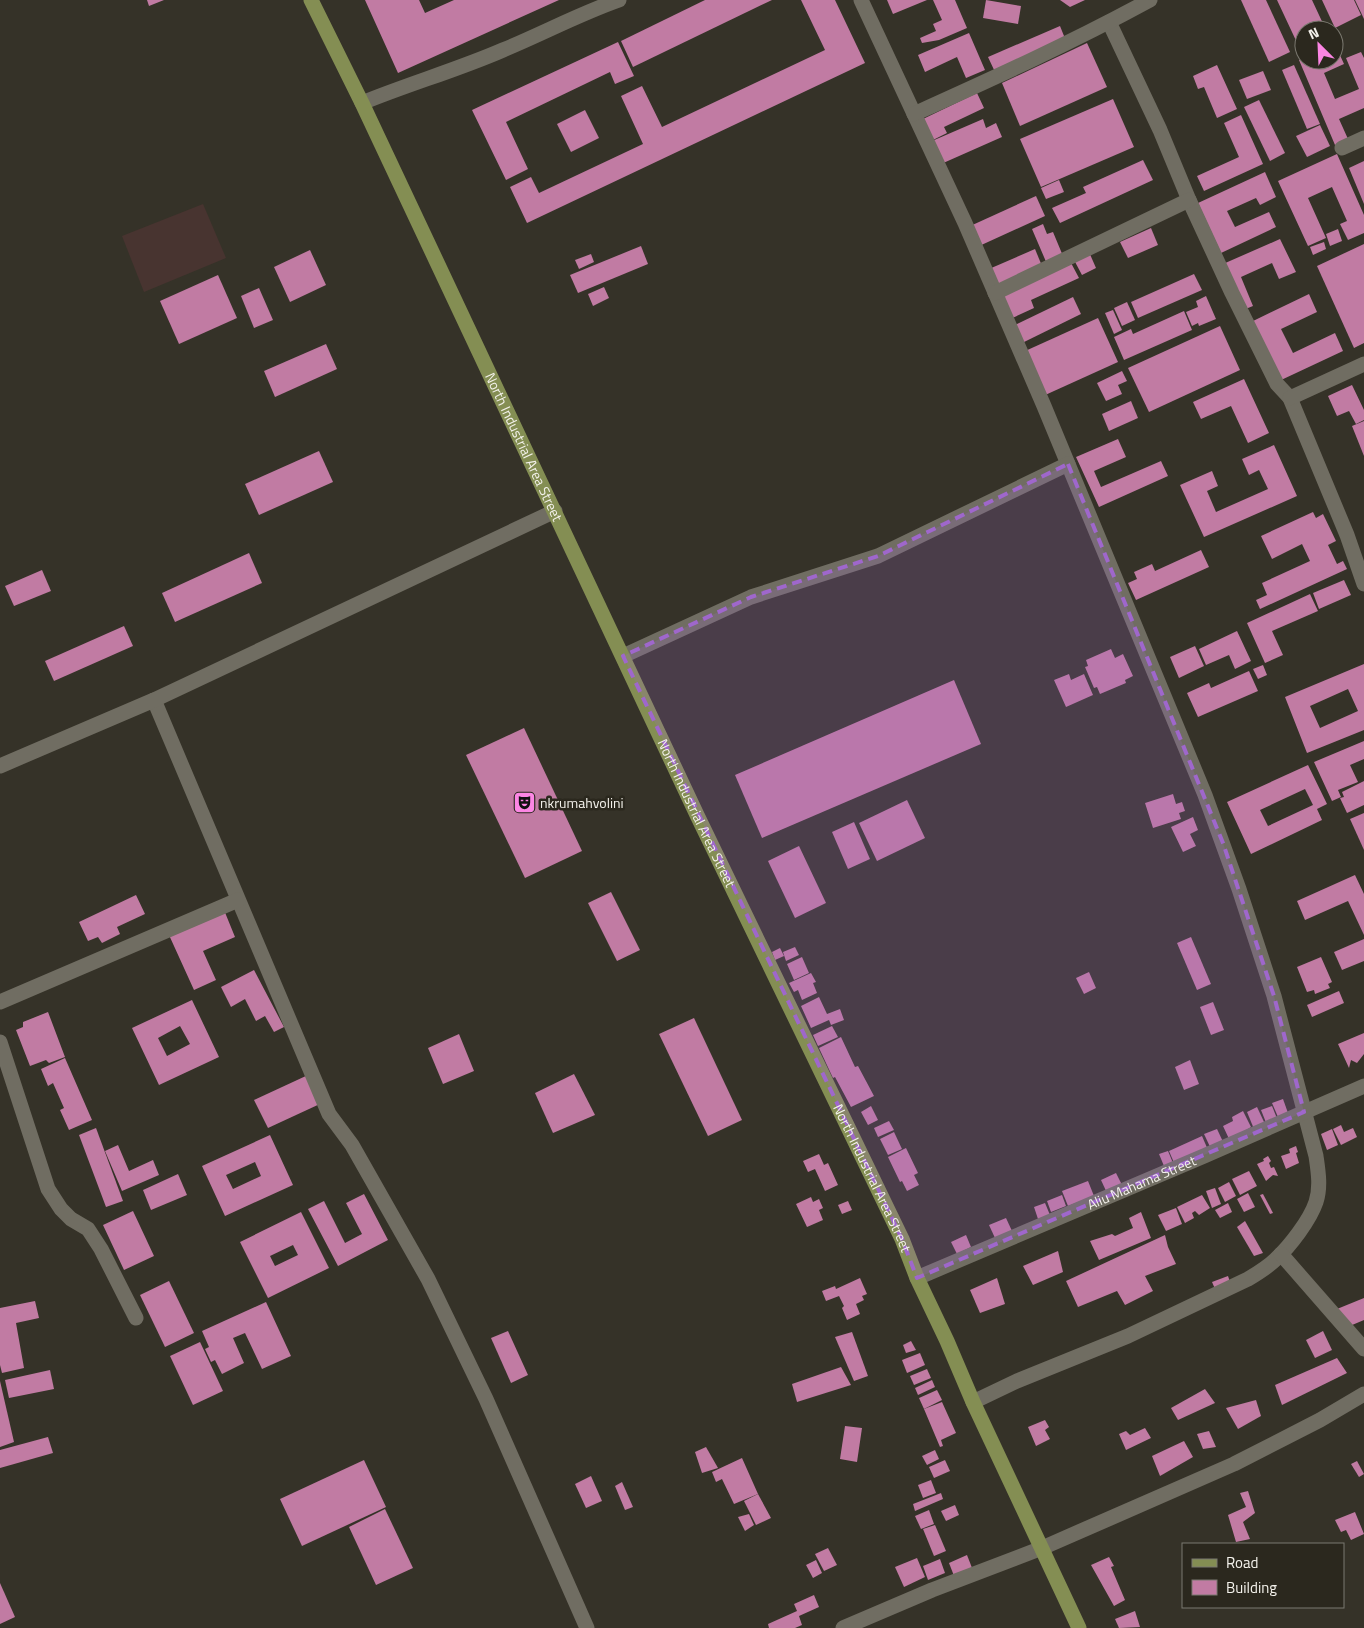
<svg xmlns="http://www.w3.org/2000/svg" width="1364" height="1628" font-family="'Titillium Web',sans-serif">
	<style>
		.education { fill: #483430 }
		.building { fill: #c17ba3; fill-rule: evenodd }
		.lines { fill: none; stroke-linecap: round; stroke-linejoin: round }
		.minor { stroke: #706d62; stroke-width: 15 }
		.major { stroke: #848e53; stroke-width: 15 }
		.marked { fill: #9f67cc; fill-opacity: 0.2; stroke: #9f67cc; stroke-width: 4; stroke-dasharray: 10 6; stroke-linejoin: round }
		.labels { text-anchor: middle; stroke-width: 5; stroke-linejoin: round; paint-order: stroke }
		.street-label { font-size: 14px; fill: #f4f2ec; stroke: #2b281e }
		.poi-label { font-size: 14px; fill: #f4f2ec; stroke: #2b281e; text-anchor: start }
	</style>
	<rect width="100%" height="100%" fill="#353228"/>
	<!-- education -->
	<polygon class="education" points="203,204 226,258 144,292 122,236"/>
	<!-- building -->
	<g class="building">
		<polygon points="147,0 164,0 149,6"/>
		<polygon points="365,0 419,0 425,13 454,0 559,0 398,73"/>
		<polygon points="705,0 772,0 633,67 621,41"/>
		<polygon points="801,0 835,0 865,63 527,223 510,187 531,177 539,193 643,144 621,96 642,86 662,127 825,50"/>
		<polygon points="887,0 927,0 893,14"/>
		<polygon points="933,0 955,0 967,28 939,40 922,43 920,38 936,31 933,24 942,20"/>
		<polygon points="986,0 1021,6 1018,24 983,18"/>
		<polygon points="1060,0 1085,0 1070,7"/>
		<polygon points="1241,0 1266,0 1290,52 1269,62"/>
		<polygon points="1277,0 1312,0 1326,30 1304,30 1304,44 1299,47"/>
		<polygon points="1322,0 1354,0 1361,15 1335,28"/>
		<polygon points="1355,0 1364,0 1364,19"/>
		<polygon points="1060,26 1066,41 995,72 988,57"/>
		<polygon points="969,33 985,70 966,78 957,57 925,72 918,55"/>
		<polygon points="618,42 634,76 615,84 610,72 506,122 528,169 506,180 472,110"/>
		<polygon points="1334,42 1344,64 1324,73 1335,99 1359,89 1346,58 1361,52 1364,58 1364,108 1339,119 1348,139 1335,145 1299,60 1304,58 1304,60 1334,60"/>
		<polygon points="1087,43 1107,87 1020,126 1002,83"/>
		<polygon points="1217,65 1237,109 1217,118 1204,87 1198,89 1193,76"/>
		<polygon points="1294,65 1320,124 1307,129 1282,70"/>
		<polygon points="1263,71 1271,90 1247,99 1239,80"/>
		<polygon points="977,93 984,108 944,127 947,133 933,140 923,119"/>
		<polygon points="1113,99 1134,147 1041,187 1020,139"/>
		<polygon points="1259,100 1285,153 1270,161 1244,107"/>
		<polygon points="585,110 599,138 571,152 557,124"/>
		<polygon points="1241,115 1263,164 1204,191 1197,176 1239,157 1224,123"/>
		<polygon points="983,119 986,128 996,123 1002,137 941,164 932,141"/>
		<polygon points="1320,125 1330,146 1307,157 1296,136"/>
		<polygon points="1337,154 1364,215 1364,233 1348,240 1340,224 1347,221 1332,187 1308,198 1326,238 1308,246 1278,181"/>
		<polygon points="1143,160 1153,180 1060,223 1052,208 1086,193 1083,187"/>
		<polygon points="1364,161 1364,204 1349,168"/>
		<polygon points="1265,172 1276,197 1260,205 1256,198 1227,211 1235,227 1269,212 1276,227 1221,253 1198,203"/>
		<polygon points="1059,180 1064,192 1046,199 1041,188"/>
		<polygon points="1036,196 1045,216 977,247 968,227"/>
		<polygon points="1043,224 1047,234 1053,232 1063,256 1047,264 1032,229"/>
		<polygon points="1151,228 1158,245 1128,258 1120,242"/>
		<polygon points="1338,229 1342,241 1330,246 1326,234"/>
		<polygon points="1280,239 1296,272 1279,279 1272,263 1241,277 1253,306 1243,310 1223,264"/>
		<polygon points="1324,242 1326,249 1313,255 1310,247"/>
		<polygon points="1364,244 1364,343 1354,348 1317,266"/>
		<polygon points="641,246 648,264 578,293 570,275"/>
		<polygon points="1035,249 1042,266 995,286 989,269"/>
		<polygon points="310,250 326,285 290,302 274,267"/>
		<polygon points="1089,252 1096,268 1082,275 1074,260"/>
		<polygon points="591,254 594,262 579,269 575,260"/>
		<polygon points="1070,261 1079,278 1031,300 1034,308 1008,320 997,296"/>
		<polygon points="1194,274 1202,290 1138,318 1131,302"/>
		<polygon points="218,275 237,318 179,344 160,301"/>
		<polygon points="604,287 609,298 593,306 588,294"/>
		<polygon points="259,288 273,320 254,328 241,296"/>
		<polygon points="1309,294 1317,312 1281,329 1293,353 1335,333 1343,351 1279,381 1251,322"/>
		<polygon points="1206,296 1216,319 1199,326 1198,323 1192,326 1186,312 1198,307 1196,301"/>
		<polygon points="1073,297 1081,314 1020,344 1011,327"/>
		<polygon points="1127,302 1135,320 1122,326 1114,308"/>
		<polygon points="1113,310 1122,330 1114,334 1105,313"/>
		<polygon points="1184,311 1192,330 1124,360 1114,337 1131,329 1133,334"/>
		<polygon points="1098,318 1118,362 1043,396 1023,352"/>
		<polygon points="1220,326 1240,370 1149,412 1128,368"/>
		<polygon points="326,344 337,369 275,397 264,371"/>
		<polygon points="1122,371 1127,381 1118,385 1122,394 1106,401 1097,383"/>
		<polygon points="1244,379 1269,433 1248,443 1231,406 1201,419 1193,402"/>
		<polygon points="1352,385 1364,410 1364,420 1356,424 1349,411 1337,416 1328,396"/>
		<polygon points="1131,401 1138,418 1109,431 1102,414"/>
		<polygon points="1364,421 1364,456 1352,426"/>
		<polygon points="1118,439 1126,457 1094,471 1101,487 1161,461 1168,476 1099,507 1076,457"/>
		<polygon points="1274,445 1297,496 1204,537 1180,485 1212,471 1218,486 1207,491 1216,512 1268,489 1259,470 1249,475 1242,459"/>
		<polygon points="319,451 333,482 259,515 245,484"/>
		<polygon points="1313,512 1316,518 1323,514 1336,541 1328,545 1337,564 1343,561 1347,569 1260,609 1256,600 1267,595 1262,583 1310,561 1302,544 1272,559 1261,536"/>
		<polygon points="1201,550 1209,567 1136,600 1128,583 1137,579 1134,572 1152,564 1155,571"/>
		<polygon points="249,553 262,583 175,622 162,593"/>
		<polygon points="42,570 51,591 14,606 5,586"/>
		<polygon points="1344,580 1351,595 1319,609 1313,593"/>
		<polygon points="1310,594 1318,611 1272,631 1283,655 1265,663 1247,623"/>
		<polygon points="124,626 133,646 54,681 45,661"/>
		<polygon points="1237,631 1251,661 1235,669 1229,655 1206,665 1199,649"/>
		<polygon points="1195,646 1204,666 1179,678 1170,657"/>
		<polygon points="1111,649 1115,658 1123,654 1133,676 1125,680 1126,683 1100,694 1097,687 1094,688 1085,667 1088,666 1086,660"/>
		<path d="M1364,664V730L1307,753L1285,697ZM1348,689L1358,711L1320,728L1310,706Z"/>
		<polygon points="1263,665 1267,675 1258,679 1253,669"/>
		<polygon points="1249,671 1258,691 1198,717 1187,693 1209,683 1211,688"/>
		<polygon points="1069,674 1071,680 1084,674 1093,695 1066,707 1054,680"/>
		<polygon points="954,680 981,744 762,838 735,775"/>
		<polygon points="524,728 582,851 525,878 466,755"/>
		<polygon points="1364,741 1364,759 1350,765 1358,782 1338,790 1341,797 1332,801 1314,762"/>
		<path d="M1308,765L1327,804L1317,809L1322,820L1251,854L1227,802ZM1305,789L1313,805L1268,826L1260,810Z"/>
		<polygon points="1364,781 1364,805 1347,813 1340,798 1344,797 1342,792"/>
		<polygon points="1173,794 1176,804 1182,802 1185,811 1179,813 1181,819 1153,828 1145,803"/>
		<polygon points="907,800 925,838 877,861 859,823"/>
		<polygon points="1364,813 1364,850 1350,819"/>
		<polygon points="1193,817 1198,830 1190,834 1196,846 1183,852 1171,827"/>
		<polygon points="854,822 870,859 848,869 832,832"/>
		<polygon points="799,846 826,903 795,918 768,861"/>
		<polygon points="1355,875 1364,894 1364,935 1348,901 1305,920 1297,901"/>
		<polygon points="611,892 640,950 617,961 588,903"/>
		<polygon points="136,895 145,914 117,927 120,934 102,943 98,937 88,941 79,922"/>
		<polygon points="224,910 235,937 203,951 216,980 194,990 169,935"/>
		<polygon points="1191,937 1211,984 1197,990 1177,943"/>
		<polygon points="1364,939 1364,961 1342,970 1334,952"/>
		<polygon points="795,947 799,955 786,961 783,952"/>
		<polygon points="780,948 784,956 775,960 772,952"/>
		<polygon points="802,957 809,973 794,980 787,964"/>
		<polygon points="1321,957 1332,982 1328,984 1330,988 1315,994 1314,990 1307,992 1297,967"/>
		<polygon points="254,970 284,1027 274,1032 265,1016 256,1021 245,999 231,1007 221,987"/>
		<polygon points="1089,972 1096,988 1084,994 1076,978"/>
		<polygon points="811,973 816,982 813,983 817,993 802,1000 798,990 794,992 789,983"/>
		<polygon points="1339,991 1344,1003 1312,1017 1307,1005"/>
		<polygon points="819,997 827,1014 840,1009 844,1020 831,1025 829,1020 811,1028 801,1006"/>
		<path d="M192,1000L219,1057L159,1085L132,1028ZM180,1026L190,1044L167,1056L158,1038Z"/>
		<polygon points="1213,1002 1224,1030 1211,1035 1200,1007"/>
		<polygon points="48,1012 65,1057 49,1063 46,1060 30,1066 16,1030 23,1027 23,1022"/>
		<polygon points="694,1018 742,1120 708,1136 659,1034"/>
		<polygon points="832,1026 838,1037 818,1046 813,1035"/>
		<polygon points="1364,1033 1364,1054 1357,1063 1351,1060 1349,1068 1338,1044"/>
		<polygon points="459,1034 474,1071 443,1084 428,1048"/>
		<polygon points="841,1037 855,1067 858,1066 874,1096 851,1107 835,1077 833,1078 819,1048"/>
		<polygon points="65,1058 92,1120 69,1130 60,1110 64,1108 53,1083 48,1086 41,1069"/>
		<polygon points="1190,1060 1199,1084 1184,1090 1175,1067"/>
		<polygon points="574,1074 595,1115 553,1133 535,1093"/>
		<polygon points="308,1075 322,1103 268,1128 254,1100"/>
		<polygon points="1283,1099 1288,1113 1278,1117 1272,1103"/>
		<polygon points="871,1106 878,1120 868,1125 861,1112"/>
		<polygon points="1272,1106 1278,1121 1267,1125 1261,1110"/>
		<polygon points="1257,1107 1265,1124 1254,1129 1247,1112"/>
		<polygon points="1243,1111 1251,1127 1230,1141 1223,1126 1233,1121 1232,1117"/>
		<polygon points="889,1121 894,1130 878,1137 874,1128"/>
		<polygon points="1341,1125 1344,1132 1353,1128 1357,1137 1341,1145 1333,1129"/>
		<polygon points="96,1128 123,1201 106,1207 79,1135"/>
		<polygon points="1217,1129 1225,1146 1212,1151 1204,1134"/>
		<polygon points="1332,1129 1338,1145 1327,1150 1321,1134"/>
		<polygon points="894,1132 902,1149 888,1155 880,1139"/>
		<path d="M270,1135L293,1185L225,1216L202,1166ZM255,1162L261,1176L233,1189L226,1175Z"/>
		<polygon points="1202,1136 1208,1150 1175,1165 1169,1151"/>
		<polygon points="118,1145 129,1171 153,1160 159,1175 122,1191 105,1151"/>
		<polygon points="1296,1146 1298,1152 1296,1153 1299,1163 1286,1169 1281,1156 1290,1153 1289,1149"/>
		<polygon points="906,1148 918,1173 914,1175 919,1185 907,1191 902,1181 900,1182 888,1157"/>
		<polygon points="1168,1151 1173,1163 1164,1166 1159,1154"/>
		<polygon points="819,1154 824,1165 828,1163 838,1185 825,1191 815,1169 808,1172 803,1161"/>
		<polygon points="1268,1156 1271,1161 1269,1163 1271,1168 1274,1167 1278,1176 1273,1175 1266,1181 1257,1164 1264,1161 1263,1159"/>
		<polygon points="1249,1171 1257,1186 1240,1195 1232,1179"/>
		<polygon points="1116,1173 1122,1185 1107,1193 1101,1180"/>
		<polygon points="178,1174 187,1195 151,1210 143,1190"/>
		<polygon points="1088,1181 1094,1196 1068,1206 1062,1191"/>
		<polygon points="1229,1182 1236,1196 1225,1202 1218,1188"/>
		<polygon points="1215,1188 1221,1204 1212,1208 1206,1191"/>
		<polygon points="1248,1193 1255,1207 1244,1212 1237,1199"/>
		<polygon points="364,1194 388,1240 338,1266 308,1209 324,1201 345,1243 362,1234 346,1203"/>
		<polygon points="1263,1194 1273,1213 1270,1214 1260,1195"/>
		<polygon points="1062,1195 1066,1206 1051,1212 1047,1201"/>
		<polygon points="1202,1195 1210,1208 1199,1215 1195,1211 1192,1213 1194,1218 1185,1223 1177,1207"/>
		<polygon points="811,1197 813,1202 819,1199 823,1208 819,1210 823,1220 807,1227 796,1204"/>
		<polygon points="848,1201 852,1210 842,1214 838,1205"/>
		<polygon points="1045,1203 1050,1215 1038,1219 1034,1207"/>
		<polygon points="1228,1203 1232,1212 1220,1218 1215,1210"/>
		<polygon points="1176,1208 1182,1224 1166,1231 1158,1215"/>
		<polygon points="133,1211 154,1256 124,1270 103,1225"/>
		<path d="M301,1212L329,1268L268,1298L240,1242ZM293,1245L298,1255L275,1266L270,1256Z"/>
		<polygon points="1141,1212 1151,1238 1099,1260 1090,1241 1112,1234 1115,1236 1133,1228 1129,1218"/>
		<polygon points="1006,1218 1012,1231 995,1238 989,1225"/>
		<polygon points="1245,1221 1263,1253 1254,1256 1237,1227"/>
		<polygon points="966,1235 971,1247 957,1254 951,1242"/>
		<polygon points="1165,1235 1168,1247 1176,1264 1145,1276 1153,1291 1125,1305 1117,1291 1078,1307 1066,1281"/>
		<polygon points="1058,1251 1063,1272 1033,1285 1023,1266"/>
		<polygon points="1228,1276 1231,1285 1216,1291 1212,1282"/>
		<polygon points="860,1278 867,1294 862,1296 864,1300 856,1304 860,1314 847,1320 842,1308 844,1306 839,1296 826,1301 822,1291 835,1286 836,1289"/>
		<polygon points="997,1278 1005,1304 980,1313 970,1290"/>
		<polygon points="169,1281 194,1333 165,1347 140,1295"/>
		<polygon points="1364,1298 1364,1320 1345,1328 1337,1309"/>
		<polygon points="35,1301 39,1318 16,1323 24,1368 2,1373 0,1365 0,1308"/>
		<polygon points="266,1302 291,1356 262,1369 245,1333 233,1338 244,1363 222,1374 215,1360 211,1362 205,1349 209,1347 202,1331"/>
		<polygon points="508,1331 528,1375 511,1383 491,1338"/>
		<polygon points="1323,1331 1332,1350 1315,1358 1306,1340"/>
		<polygon points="852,1332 868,1376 854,1381 835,1337"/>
		<polygon points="911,1341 916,1350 906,1353 903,1345"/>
		<polygon points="200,1342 223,1391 193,1405 170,1356"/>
		<polygon points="920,1353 925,1365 907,1373 902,1360"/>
		<polygon points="1337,1358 1347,1373 1282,1405 1275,1385"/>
		<polygon points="841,1367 851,1385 797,1402 792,1384"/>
		<polygon points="927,1369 931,1378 914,1385 910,1376"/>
		<polygon points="50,1370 54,1389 9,1398 5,1380"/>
		<polygon points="932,1380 935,1387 918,1395 915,1388"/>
		<polygon points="0,1381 14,1442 0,1447"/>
		<polygon points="1205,1389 1215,1403 1178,1420 1171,1408"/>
		<polygon points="937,1390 942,1400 924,1409 919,1398"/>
		<polygon points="1256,1400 1261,1416 1238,1429 1226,1408"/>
		<polygon points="942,1402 956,1433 941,1440 943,1446 940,1447 924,1409"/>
		<polygon points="1045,1420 1049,1427 1045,1430 1050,1439 1036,1446 1028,1427"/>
		<polygon points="845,1426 862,1428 857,1462 840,1459"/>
		<polygon points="1145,1428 1151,1438 1126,1450 1119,1434 1126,1431 1130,1435"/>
		<polygon points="1209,1431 1216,1447 1203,1449 1197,1434"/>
		<polygon points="48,1437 53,1453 0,1468 0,1450"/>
		<polygon points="1184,1441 1193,1457 1160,1476 1152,1456"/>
		<polygon points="706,1447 718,1468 702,1473 695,1452"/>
		<polygon points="935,1450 939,1459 927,1465 922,1456"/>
		<polygon points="742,1458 758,1494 734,1504 722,1479 716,1482 712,1472"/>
		<polygon points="364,1460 386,1507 302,1546 280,1499"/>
		<polygon points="945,1460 950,1471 934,1478 929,1467"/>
		<polygon points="1357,1461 1364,1474 1359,1477 1351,1464"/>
		<polygon points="591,1476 602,1501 586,1508 575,1484"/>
		<polygon points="931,1480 936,1493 923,1498 918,1485"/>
		<polygon points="622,1482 633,1507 625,1510 615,1486"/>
		<polygon points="1248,1491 1255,1513 1243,1522 1250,1539 1236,1542 1228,1515 1246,1507 1240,1493"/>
		<polygon points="941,1493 943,1499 915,1511 913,1504"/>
		<polygon points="758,1494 771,1518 756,1525 744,1501"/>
		<polygon points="955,1505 959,1515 946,1521 941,1511"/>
		<polygon points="385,1509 413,1568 376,1585 349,1527"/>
		<polygon points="929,1510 934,1524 921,1529 915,1516"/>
		<polygon points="1355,1512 1364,1534 1351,1540 1346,1530 1341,1532 1335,1520"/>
		<polygon points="749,1514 754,1525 745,1531 738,1517"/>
		<polygon points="935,1525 946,1551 934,1556 923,1529"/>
		<polygon points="828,1548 837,1565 824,1571 815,1554"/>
		<polygon points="967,1555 974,1573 956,1581 949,1563"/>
		<polygon points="1109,1557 1114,1566 1111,1567 1125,1600 1114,1606 1091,1565"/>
		<polygon points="917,1558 925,1577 904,1587 895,1567"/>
		<polygon points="940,1559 945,1573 928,1580 923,1566"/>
		<polygon points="816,1560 822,1573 813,1578 806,1565"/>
		<polygon points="0,1583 15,1617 0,1624"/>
		<polygon points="814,1595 819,1607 799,1616 802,1625 795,1628 769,1628 768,1624 797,1611 794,1604"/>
		<polygon points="1135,1611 1140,1627 1119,1628 1115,1619"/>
	</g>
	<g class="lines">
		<!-- minor -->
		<g class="minor">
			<path d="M861,0L965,223L1044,406L1205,795L1239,889L1274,996L1316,1156C1318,1170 1321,1187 1316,1202C1310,1220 1290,1246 1276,1259C1268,1267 1258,1273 1248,1279L1128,1336L1017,1381L973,1402"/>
			<polyline points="1109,22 1160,130 1189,200 1232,293 1277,384 1290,398 1347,535 1364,584"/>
			<path d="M362,103C408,84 457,70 503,50C542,34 579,14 619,0"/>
			<path d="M914,114C994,78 1073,42 1150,0"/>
			<polyline points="1342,148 1364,138"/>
			<polyline points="995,293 1189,200"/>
			<polyline points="1290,398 1364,364"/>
			<polyline points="623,656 751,597 878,556 1068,464"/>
			<polyline points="154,700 329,1114 352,1145 428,1279 486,1399 587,1628"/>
			<polyline points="0,766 154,700 555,511"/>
			<polyline points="0,1002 238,900"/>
			<polyline points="0,1042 48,1189 61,1209 71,1219 88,1229 101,1249 136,1318"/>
			<polyline points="1281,1254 1364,1349"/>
			<path id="s1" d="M917,1278L1204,1156L1364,1086"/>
			<polyline points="843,1628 932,1590 1042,1548 1234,1464 1320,1420 1364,1394"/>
		</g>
		<!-- major -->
		<path class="major" id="s2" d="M311,0L362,103L697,815L902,1239L917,1278L947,1341L973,1402L1079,1628"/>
	</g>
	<!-- marked area -->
	<path class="marked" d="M1068,464L1223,843L1274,996L1304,1112L917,1278L902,1239L623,656L751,597L878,556Z"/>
	<!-- icons -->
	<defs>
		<symbol id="theatre-square" viewBox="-11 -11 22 22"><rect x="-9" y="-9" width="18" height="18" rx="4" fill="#fc86e4" stroke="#2b281e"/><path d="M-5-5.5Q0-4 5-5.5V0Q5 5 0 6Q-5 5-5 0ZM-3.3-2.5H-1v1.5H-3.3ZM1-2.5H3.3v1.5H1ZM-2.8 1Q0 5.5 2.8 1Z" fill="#111"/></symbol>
	</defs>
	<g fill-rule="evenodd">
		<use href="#theatre-square" x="512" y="790" width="25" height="25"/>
	</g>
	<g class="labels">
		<!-- street labels -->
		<g class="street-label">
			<text dy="5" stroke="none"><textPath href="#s2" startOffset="495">North Industrial Area Street</textPath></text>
			<text dy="5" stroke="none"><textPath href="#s2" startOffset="900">North Industrial Area Street</textPath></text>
			<text dy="5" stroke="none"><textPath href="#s2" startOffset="1305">North Industrial Area Street</textPath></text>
			<text dy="5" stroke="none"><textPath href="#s1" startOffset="244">Aliu Mahama Street</textPath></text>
		</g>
		<!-- poi labels -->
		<g class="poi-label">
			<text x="540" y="808">nkrumahvolini</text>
		</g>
	</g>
	<!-- legend -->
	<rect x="1182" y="1543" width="162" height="65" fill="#2b281e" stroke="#7b7970"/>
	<rect x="1192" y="1559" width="25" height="8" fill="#848e53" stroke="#7b7970"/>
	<text x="1226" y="1568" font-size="15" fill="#f4f2ec">Road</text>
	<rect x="1192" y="1580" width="25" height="15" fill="#c17ba3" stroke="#7b7970"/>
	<text x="1226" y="1593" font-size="15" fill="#f4f2ec">Building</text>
	<!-- north arrow -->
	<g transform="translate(1319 45) rotate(336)"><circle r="24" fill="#2b281e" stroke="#7b7970"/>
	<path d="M0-4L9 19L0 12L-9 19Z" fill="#fc86e4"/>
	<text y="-8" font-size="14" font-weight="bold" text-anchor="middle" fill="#f4f2ec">N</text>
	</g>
</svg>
